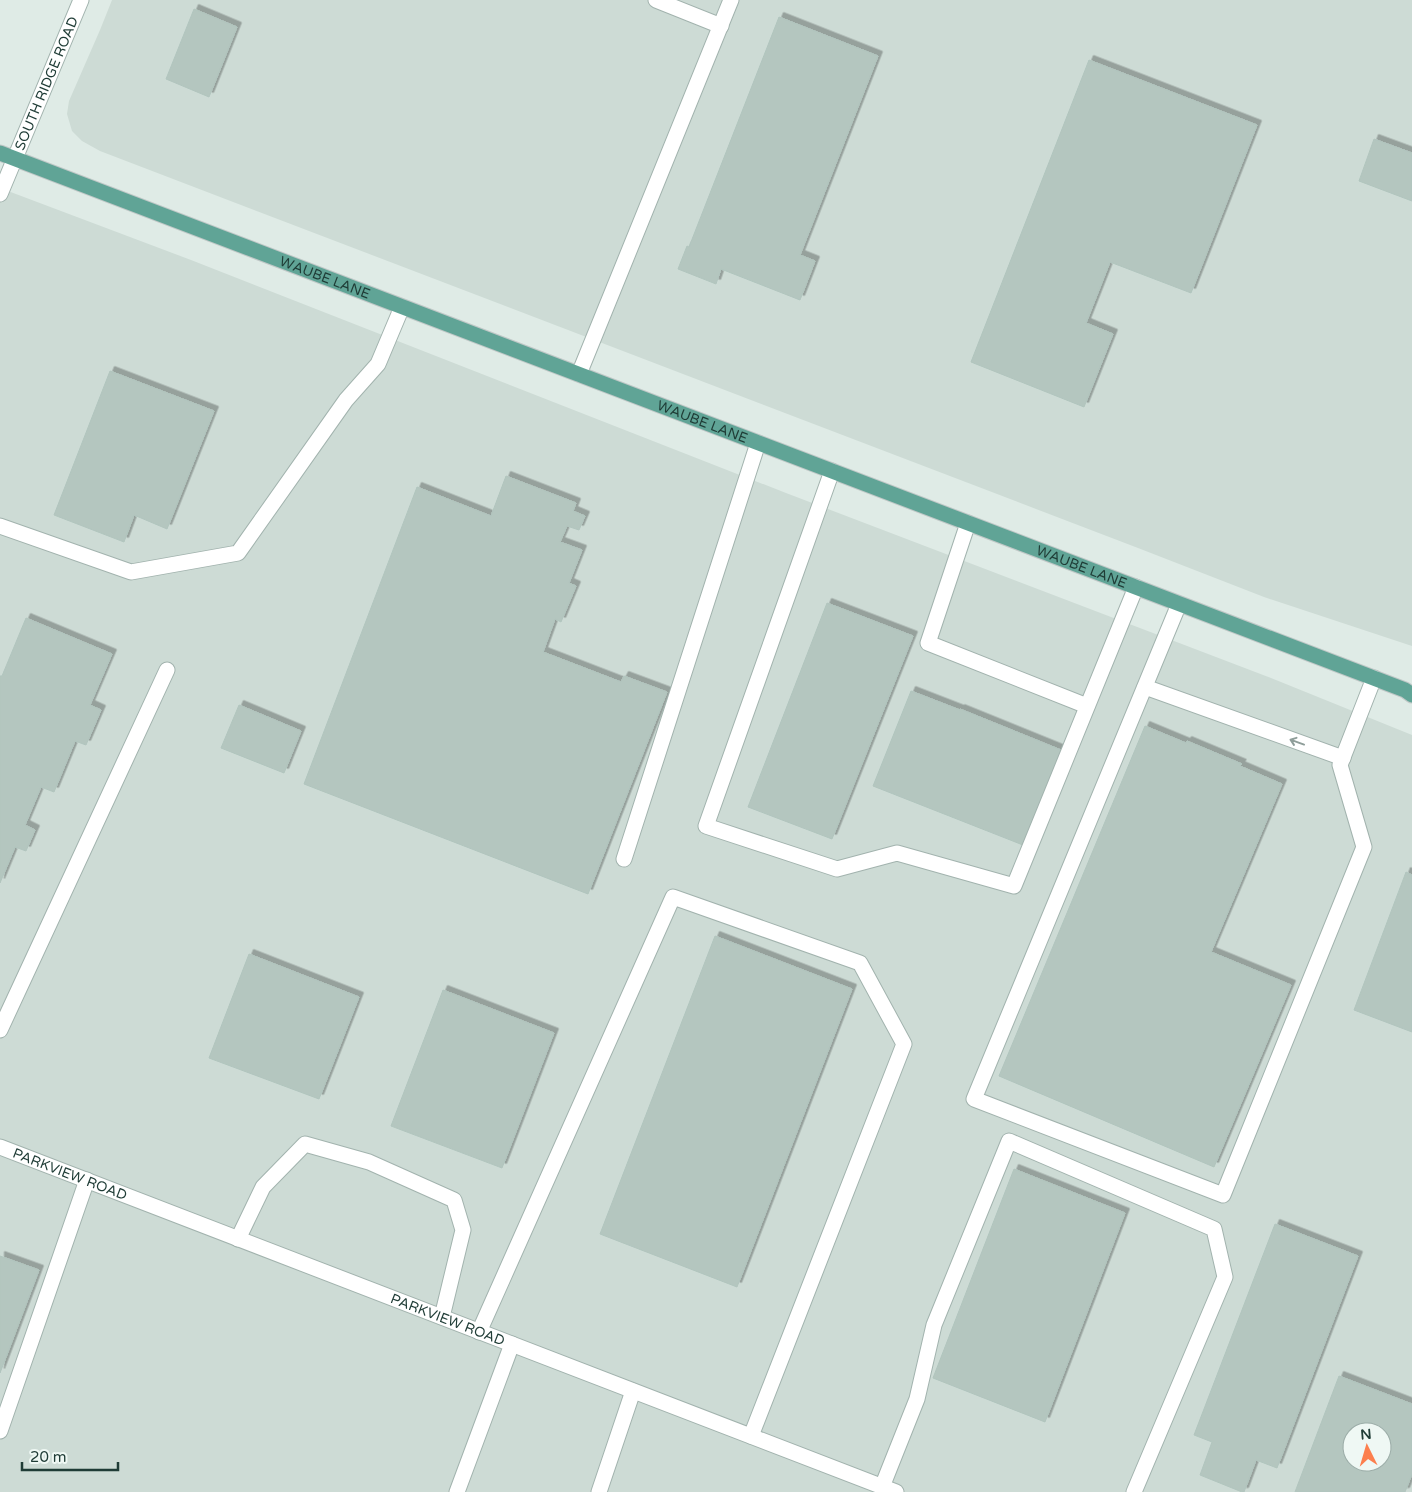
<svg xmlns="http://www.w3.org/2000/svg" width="1412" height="1492" font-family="'Varela Round',sans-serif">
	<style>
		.built { fill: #cddbd5; fill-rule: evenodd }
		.building { fill: #b4c6bf; stroke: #b1c5be; fill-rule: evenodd; filter: url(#shadow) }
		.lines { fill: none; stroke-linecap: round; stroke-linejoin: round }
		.minor-casing { stroke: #a2b3ae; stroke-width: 17 }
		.major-casing { stroke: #c0c8c7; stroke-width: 17 }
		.minor { stroke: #fff; stroke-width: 15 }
		.major { stroke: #60a496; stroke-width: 15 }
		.oneway { stroke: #8f9e9a }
		.labels { text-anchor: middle; stroke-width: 4; stroke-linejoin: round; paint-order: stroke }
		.street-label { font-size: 14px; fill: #1f3c36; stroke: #eff8f4 }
	</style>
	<defs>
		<filter id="shadow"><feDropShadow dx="4.5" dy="-4.5" stdDeviation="0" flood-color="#0004"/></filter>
	</defs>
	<rect width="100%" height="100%" fill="#dfebe6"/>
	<!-- built -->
	<g class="built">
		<polygon points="112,0 1412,0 1412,646 1264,597 1138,548 100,151 82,141 72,131 67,114 69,101 100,30"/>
		<path d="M0,188L191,260L786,493L1271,678L1412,735V1492H0ZM1352,1432H1382V1462H1352Z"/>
	</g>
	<!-- building -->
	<g class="building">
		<polygon points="194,9 237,27 209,97 166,79"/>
		<polygon points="779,17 878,56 800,255 815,261 800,300 721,269 716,284 678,269 687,246 689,247"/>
		<polygon points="1089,60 1257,125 1191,293 1110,262 1086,323 1113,334 1084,407 971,362"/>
		<polygon points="1374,139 1412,153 1412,201 1359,181"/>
		<polygon points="110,371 214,411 167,529 134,515 124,542 54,515"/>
		<polygon points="506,476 576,503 573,511 585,516 579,530 567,526 560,542 582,550 569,583 576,586 561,622 555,619 543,652 621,682 624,676 667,692 588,894 304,784 417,487 491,516"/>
		<polygon points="827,603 913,636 832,839 748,807"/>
		<polygon points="26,618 112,654 90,705 101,710 86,745 75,741 54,792 41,787 25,825 35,830 26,851 15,847 0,883 0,676 2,676"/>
		<polygon points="911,691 960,710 960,709 1066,752 1028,847 873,786"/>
		<polygon points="239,705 301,731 284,773 221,748"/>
		<polygon points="1145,726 1186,743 1187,741 1242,764 1240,766 1282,784 1211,952 1291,985 1214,1167 999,1076"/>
		<polygon points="1406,872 1412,875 1412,1032 1354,1010"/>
		<polygon points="715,936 852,989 737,1287 600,1234"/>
		<polygon points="249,954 359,997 319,1099 209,1058"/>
		<polygon points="443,990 554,1033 502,1168 391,1126"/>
		<polygon points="1014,1169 1125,1213 1045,1422 933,1378"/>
		<polygon points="1275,1224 1358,1256 1277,1468 1256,1460 1244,1492 1242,1492 1200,1475 1212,1442 1194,1435"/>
		<polygon points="0,1256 39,1270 0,1373"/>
		<path d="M1339,1376L1412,1404V1474L1405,1492H1295ZM1352,1432H1382V1462H1352Z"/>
	</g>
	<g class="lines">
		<defs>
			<g id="minor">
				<polyline points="656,0 721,26"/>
				<path id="s1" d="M0,194L81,0"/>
				<polyline points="579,374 731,0"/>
				<polyline points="832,471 706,826 837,869 897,853 1014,886 1136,587"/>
				<polyline points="968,523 928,643 1087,706"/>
				<polyline points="0,526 131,572 238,553 346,400 378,364 402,307"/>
				<polyline points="1179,604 974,1099 1223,1195 1364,847 1340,765 1374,678"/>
				<polyline points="1145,687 1343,758"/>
				<polyline points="624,859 758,443"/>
				<polyline points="0,1030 167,670"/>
				<path id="s2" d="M0,1147L896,1492"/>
				<polyline points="238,1239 263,1187 305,1144 369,1162 454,1200 463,1230 442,1317"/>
				<polyline points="479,1332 673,897 860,963 904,1044 751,1436"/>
				<polyline points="0,1431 87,1180"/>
				<polyline points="882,1487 917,1399 934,1325 1009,1141 1214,1229 1225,1277 1134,1492"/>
				<polyline points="457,1492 512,1344"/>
				<polyline points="599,1492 633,1391"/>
			</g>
			<g id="major">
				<path id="s3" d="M0,153L1405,690L1412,695"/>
			</g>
		</defs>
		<!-- minor casing -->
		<use href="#minor" class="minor-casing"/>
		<!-- major casing -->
		<use href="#major" class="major-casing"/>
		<!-- minor -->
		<use href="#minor" class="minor"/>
		<!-- major -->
		<use href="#major" class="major"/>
	</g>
	<!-- one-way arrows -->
	<defs><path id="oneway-shaft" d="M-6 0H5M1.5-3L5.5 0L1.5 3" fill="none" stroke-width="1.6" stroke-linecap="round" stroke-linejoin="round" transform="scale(1.25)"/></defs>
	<use class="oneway" href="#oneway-shaft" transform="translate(1297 742) rotate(-160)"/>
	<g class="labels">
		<!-- street labels -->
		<g class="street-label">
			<text dy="5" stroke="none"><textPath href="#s1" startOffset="120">SOUTH RIDGE ROAD</textPath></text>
			<text dy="5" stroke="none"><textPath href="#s3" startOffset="348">WAUBE LANE</textPath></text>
			<text dy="5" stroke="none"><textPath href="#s3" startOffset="752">WAUBE LANE</textPath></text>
			<text dy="5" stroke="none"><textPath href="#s3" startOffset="1158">WAUBE LANE</textPath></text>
			<text dy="5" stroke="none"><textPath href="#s2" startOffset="75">PARKVIEW ROAD</textPath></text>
			<text dy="5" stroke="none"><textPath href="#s2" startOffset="480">PARKVIEW ROAD</textPath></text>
		</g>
	</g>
	<!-- north arrow -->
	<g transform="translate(1367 1447) rotate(355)"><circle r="24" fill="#eff8f4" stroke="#9cada8"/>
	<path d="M0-4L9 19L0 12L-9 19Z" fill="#fc7f4d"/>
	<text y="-8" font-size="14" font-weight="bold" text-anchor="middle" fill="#1f3c36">N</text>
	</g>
	<!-- scale -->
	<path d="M22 1462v8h96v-8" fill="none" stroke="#1f3c36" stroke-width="2.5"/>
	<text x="30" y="1462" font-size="15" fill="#1f3c36" stroke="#eff8f4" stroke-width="4" paint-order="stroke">20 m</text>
</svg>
